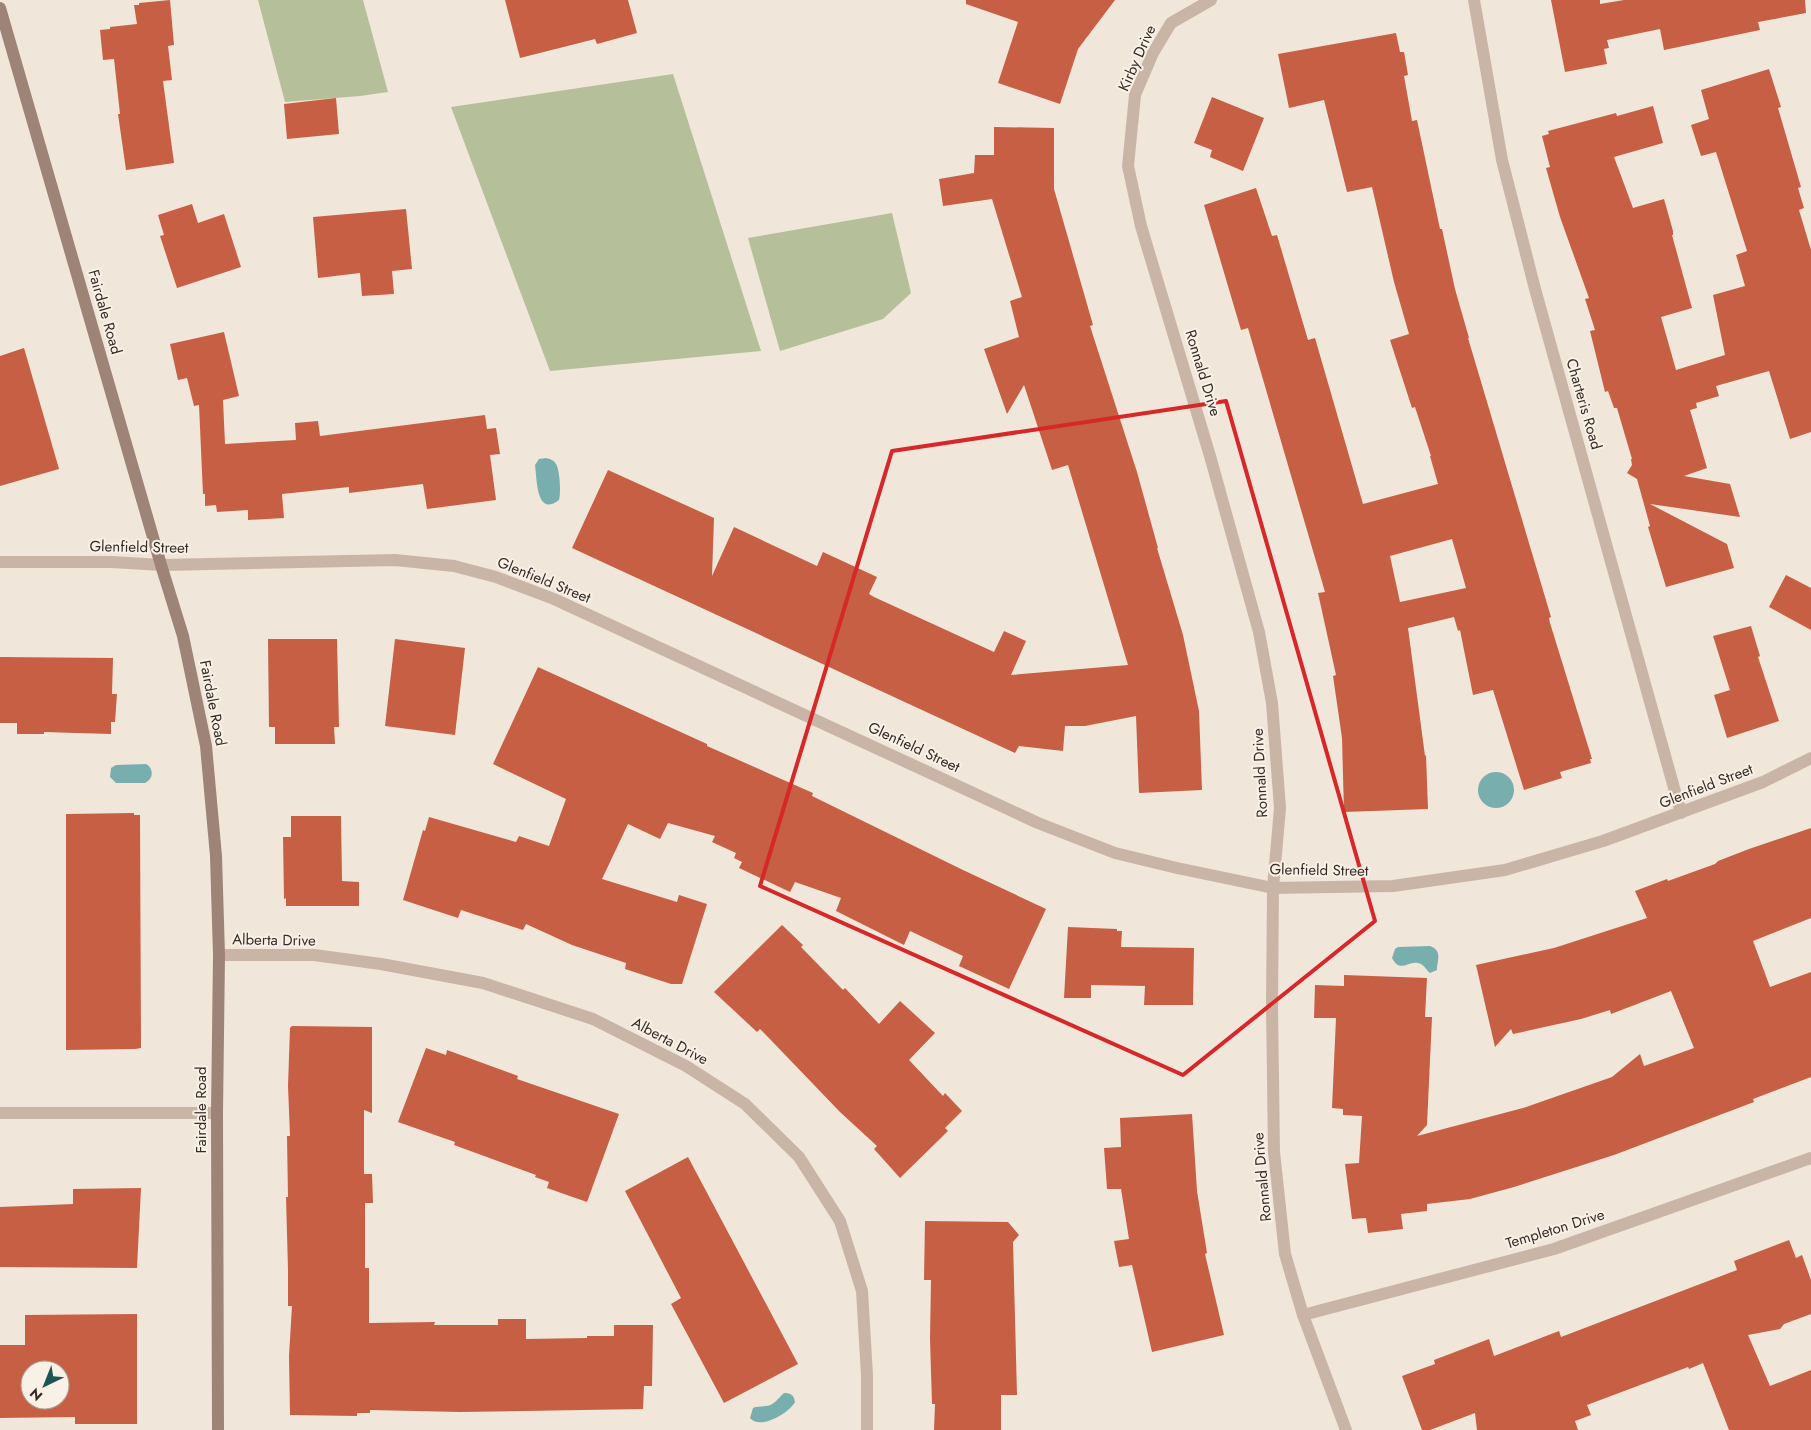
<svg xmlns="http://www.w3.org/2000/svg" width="1811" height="1430" font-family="Jost,sans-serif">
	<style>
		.green { fill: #b5c09a }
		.water { fill: #79aeaf }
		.building { fill: #c65f43; fill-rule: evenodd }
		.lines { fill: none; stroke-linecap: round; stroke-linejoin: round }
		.street { stroke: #c9b5a6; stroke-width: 12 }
		.secondary { stroke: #9d8477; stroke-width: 12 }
		.marked { fill: none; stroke: #d62828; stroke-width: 4; stroke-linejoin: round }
		.labels { text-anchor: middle; stroke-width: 4; stroke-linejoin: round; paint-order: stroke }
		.street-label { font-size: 15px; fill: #352b27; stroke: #f9f0e6 }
	</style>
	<rect width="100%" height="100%" fill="#f1e6da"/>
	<!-- green -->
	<g class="green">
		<polygon points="258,0 363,0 388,92 360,96 285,102"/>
		<polygon points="673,74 761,351 550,371 451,107"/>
		<polygon points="892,213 911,293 883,319 780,351 748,238"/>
	</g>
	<!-- water -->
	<g class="water">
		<path d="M546,458C550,459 554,460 556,464C560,470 561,493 559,500C536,518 537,478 535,465L539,459Z"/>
		<path d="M146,764L149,766C154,773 152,779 145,783H116L110,777L111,768L116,765Z"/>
		<circle cx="1496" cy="790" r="18"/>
		<path d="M1430,946C1443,951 1437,960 1437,970L1430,973C1427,971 1425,966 1421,964C1409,958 1401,975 1392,958L1395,949L1398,947Z"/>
		<path d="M784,1393C791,1393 794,1395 795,1402C788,1414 760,1430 750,1418L753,1408C757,1406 759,1407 765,1406C774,1406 778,1398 784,1393Z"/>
	</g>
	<!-- building -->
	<g class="building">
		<polygon points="170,0 174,45 168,46 172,80 163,81 174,163 126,170 118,114 120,114 114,59 103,60 100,30 110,29 110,27 137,24 134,5 139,5 139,3"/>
		<polygon points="505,0 628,0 637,33 597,44 595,39 520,58"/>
		<polygon points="966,0 1115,0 1078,49 1060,104 998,83 1018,22 966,4"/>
		<polygon points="1551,0 1600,0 1600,4 1624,0 1805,0 1806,13 1758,22 1760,30 1664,50 1660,29 1607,40 1609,48 1604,49 1607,64 1565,72"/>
		<path d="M1396,33L1400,52H1404L1408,75L1404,76L1412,121L1417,120L1440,229H1442L1455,289L1469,338H1468L1551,617L1549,618L1550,623L1592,759H1590L1591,763L1560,772L1562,778L1524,790L1493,690L1473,695L1460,630L1458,631L1454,617L1408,628L1425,756L1426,755L1428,809L1344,812L1342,738L1333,676L1336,675L1318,593L1325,592L1248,328L1241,330L1204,205L1256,188L1272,236L1277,235L1308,340L1315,338L1363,504L1438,484L1430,456H1431L1415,407L1412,408L1390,340L1409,334L1394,282L1372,187L1347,192L1324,100L1289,108L1278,54ZM1452,539L1466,588L1400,602L1390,556Z"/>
		<polygon points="1769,69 1781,107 1778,108 1801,187 1798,188 1804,208 1799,210 1811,250 1811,432 1790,439 1769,371 1716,386 1719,396 1696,403 1697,408 1690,410 1707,468 1684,476 1730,484 1740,517 1650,504 1727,544 1734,568 1666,587 1648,527 1650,526 1637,479 1627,473 1632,465 1631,459 1632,459 1617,408 1614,408 1608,391 1605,392 1590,331 1595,330 1585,299 1589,298 1560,217 1546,168 1550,167 1542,136 1549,134 1548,131 1616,113 1617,116 1653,106 1663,143 1614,157 1633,208 1664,199 1673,231 1673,235 1672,235 1692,308 1661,317 1676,370 1725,355 1713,295 1745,286 1736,255 1747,251 1716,152 1701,156 1691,125 1709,119 1701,90"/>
		<polygon points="1212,97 1264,118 1243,171 1210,157 1212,150 1194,143"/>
		<polygon points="336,98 339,134 287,139 284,104"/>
		<polygon points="994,127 1054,128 1054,189 1093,325 1090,326 1137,472 1158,548 1157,548 1183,635 1199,711 1202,790 1139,793 1136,716 1085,726 1065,726 1063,751 1019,746 1015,753 572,548 608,470 714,518 712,576 734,527 817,566 823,552 877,577 869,594 874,597 994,652 1004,631 1026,641 1011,675 1128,665 1068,465 1052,470 1024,385 1007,414 984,349 1019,337 1010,301 1022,297 992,199 943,206 939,179 974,173 975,155 994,155"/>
		<polygon points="192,204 198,223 224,214 241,267 177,288 160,236 164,235 158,215"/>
		<polygon points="406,209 412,269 392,271 394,294 362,296 360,273 318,278 313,217"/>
		<polygon points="224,332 239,396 223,400 225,444 296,440 295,423 318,421 320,436 485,415 487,429 496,428 500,454 490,455 496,500 427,509 423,484 349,493 349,487 282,494 284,518 248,520 248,510 217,512 216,505 205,506 205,494 203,494 199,405 194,406 187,378 178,380 170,344"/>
		<polygon points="24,348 59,469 0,486 0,356"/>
		<polygon points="1786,575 1811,588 1811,630 1769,607"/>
		<polygon points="1751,626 1760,656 1758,657 1779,721 1727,738 1714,695 1730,690 1713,636"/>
		<polygon points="268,639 337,639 339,727 334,727 335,744 275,744 275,727 269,727"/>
		<polygon points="395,639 465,648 455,735 385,726"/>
		<polygon points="0,657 113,658 112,694 117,694 115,722 111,722 111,734 44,732 44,734 17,734 17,723 0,723"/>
		<polygon points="538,667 707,744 707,746 813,793 812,796 963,870 1046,909 1009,989 959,966 963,956 910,931 904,945 836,911 841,898 795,882 790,892 739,868 742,862 734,858 736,853 712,842 715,836 668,823 660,839 628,824 602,879 677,902 679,895 707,904 682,984 671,984 625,969 626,963 572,945 526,924 523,930 461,910 458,918 403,900 423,830 425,831 429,817 516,842 519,836 549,846 566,799 493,764"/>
		<polygon points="134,813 134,815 140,815 141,1048 135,1049 66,1050 66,814"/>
		<polygon points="291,816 341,816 342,881 359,882 359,906 286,906 286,898 284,899 283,837 291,837"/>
		<polygon points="1811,828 1811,918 1753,941 1770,987 1811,972 1811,1077 1753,1099 1754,1102 1614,1155 1514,1187 1470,1199 1427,1204 1427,1211 1401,1214 1403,1229 1368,1233 1366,1218 1352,1219 1345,1164 1359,1163 1362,1116 1343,1115 1343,1109 1332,1108 1336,1018 1314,1018 1315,985 1344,986 1344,975 1427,978 1425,1017 1432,1017 1427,1125 1417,1136 1523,1108 1612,1077 1640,1054 1644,1066 1694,1048 1671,991 1611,1014 1610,1010 1581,1019 1513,1034 1511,1029 1495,1047 1476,965 1554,948 1647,918 1635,891 1667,879 1668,881 1715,864 1718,861 1749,849"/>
		<polygon points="782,925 803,945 801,947 843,990 845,988 879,1024 900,1001 935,1033 909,1060 943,1096 945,1093 962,1111 945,1128 948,1131 900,1178 874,1149 877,1146 840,1112 766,1035 760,1029 757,1032 714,992"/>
		<polygon points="1068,927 1117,929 1117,931 1122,931 1121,947 1194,948 1193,1005 1144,1005 1145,986 1091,985 1091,998 1064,998"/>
		<polygon points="292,1026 372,1027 372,1113 364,1110 364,1174 372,1174 373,1203 365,1203 365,1268 369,1268 369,1323 435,1322 434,1325 498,1325 498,1319 526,1319 526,1339 587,1338 587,1336 614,1336 614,1325 653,1325 652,1386 644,1386 643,1409 460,1412 370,1410 370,1413 357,1413 357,1416 290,1415 289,1356 292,1306 288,1306 288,1270 286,1197 288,1197 287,1136 290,1136 288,1086 290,1028"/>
		<polygon points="426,1048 446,1055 447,1050 518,1076 517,1079 619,1114 587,1202 547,1188 549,1182 535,1177 536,1175 454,1145 455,1142 398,1122"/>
		<polygon points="1192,1114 1197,1191 1207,1253 1205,1254 1224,1335 1152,1352 1132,1265 1119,1267 1114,1241 1129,1239 1121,1189 1107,1189 1104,1148 1121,1147 1120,1118"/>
		<polygon points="688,1157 798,1364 724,1403 671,1304 681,1298 625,1191"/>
		<polygon points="141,1188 137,1268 0,1267 0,1207 73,1204 73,1189"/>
		<polygon points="925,1221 1008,1222 1019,1235 1013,1242 1017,1395 1001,1395 1001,1430 934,1430 935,1404 932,1404 930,1339 931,1280 924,1280"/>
		<polygon points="1789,1240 1796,1258 1802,1255 1811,1280 1811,1314 1784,1324 1780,1329 1748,1335 1770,1386 1811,1370 1811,1430 1729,1430 1703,1363 1689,1369 1688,1367 1587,1405 1591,1415 1575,1421 1578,1430 1477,1430 1475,1413 1430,1430 1422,1430 1402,1376 1435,1364 1434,1360 1489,1339 1494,1356 1559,1331 1561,1337 1737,1270 1734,1261"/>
		<path d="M137,1314V1424H75V1417L0,1418V1345H25V1315ZM30,1370H60V1400H30Z"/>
	</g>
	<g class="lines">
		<!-- street -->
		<g class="street">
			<polyline points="1211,0 1171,23 1153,53 1135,95 1128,166 1141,226 1210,456 1259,632 1272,703 1280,808 1273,888 1272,1006 1274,1152 1285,1254 1303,1315 1346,1430"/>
			<polyline points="1474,0 1502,160 1535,289 1681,813"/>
			<polyline points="0,562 112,562 161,565 395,560 454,566 496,577 554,599 1038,823 1115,853 1177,868 1273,888 1393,886 1505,870 1603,841 1763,782 1811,758"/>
			<polyline points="219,955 314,955 381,964 483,983 593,1019 686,1066 745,1104 799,1157 840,1221 862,1291 867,1375 867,1430"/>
			<polyline points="0,1113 217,1113"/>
			<polyline points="1303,1315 1554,1249 1811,1158"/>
		</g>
		<!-- secondary -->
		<polyline class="secondary" points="0,8 161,565 183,636 206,746 216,856 219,955 217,1113 218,1430"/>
	</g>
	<!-- marked area -->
	<path class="marked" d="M1226,401L1375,921L1183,1075L760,886L892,451Z"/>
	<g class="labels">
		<!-- street labels -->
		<g class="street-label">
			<text transform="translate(1137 58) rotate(-66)" y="5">Kirby Drive</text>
			<text transform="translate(105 312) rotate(74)" y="5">Fairdale Road</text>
			<text transform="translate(1203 373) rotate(73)" y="5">Ronnald Drive</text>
			<text transform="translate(1584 404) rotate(74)" y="5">Charteris Road</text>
			<text transform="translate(139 547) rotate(1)" y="5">Glenfield Street</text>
			<text transform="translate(544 580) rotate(22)" y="5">Glenfield Street</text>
			<text transform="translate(213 703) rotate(79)" y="5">Fairdale Road</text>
			<text transform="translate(914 747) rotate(25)" y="5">Glenfield Street</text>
			<text transform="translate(1260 773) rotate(-93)" y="5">Ronnald Drive</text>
			<text transform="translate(1706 786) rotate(-21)" y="5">Glenfield Street</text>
			<text transform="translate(1319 870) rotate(1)" y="5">Glenfield Street</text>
			<text transform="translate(274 940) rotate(1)" y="5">Alberta Drive</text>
			<text transform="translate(670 1041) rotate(28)" y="5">Alberta Drive</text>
			<text transform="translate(201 1110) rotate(-90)" y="5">Fairdale Road</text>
			<text transform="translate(1262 1177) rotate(-95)" y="5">Ronnald Drive</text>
			<text transform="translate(1555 1229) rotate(-17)" y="5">Templeton Drive</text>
		</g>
	</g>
	<!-- north arrow -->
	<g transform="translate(45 1385) rotate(223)"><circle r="24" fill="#f9f0e6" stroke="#aba19a"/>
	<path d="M0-4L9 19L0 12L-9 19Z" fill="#1c5557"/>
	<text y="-8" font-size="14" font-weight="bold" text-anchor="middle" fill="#352b27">N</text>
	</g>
</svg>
